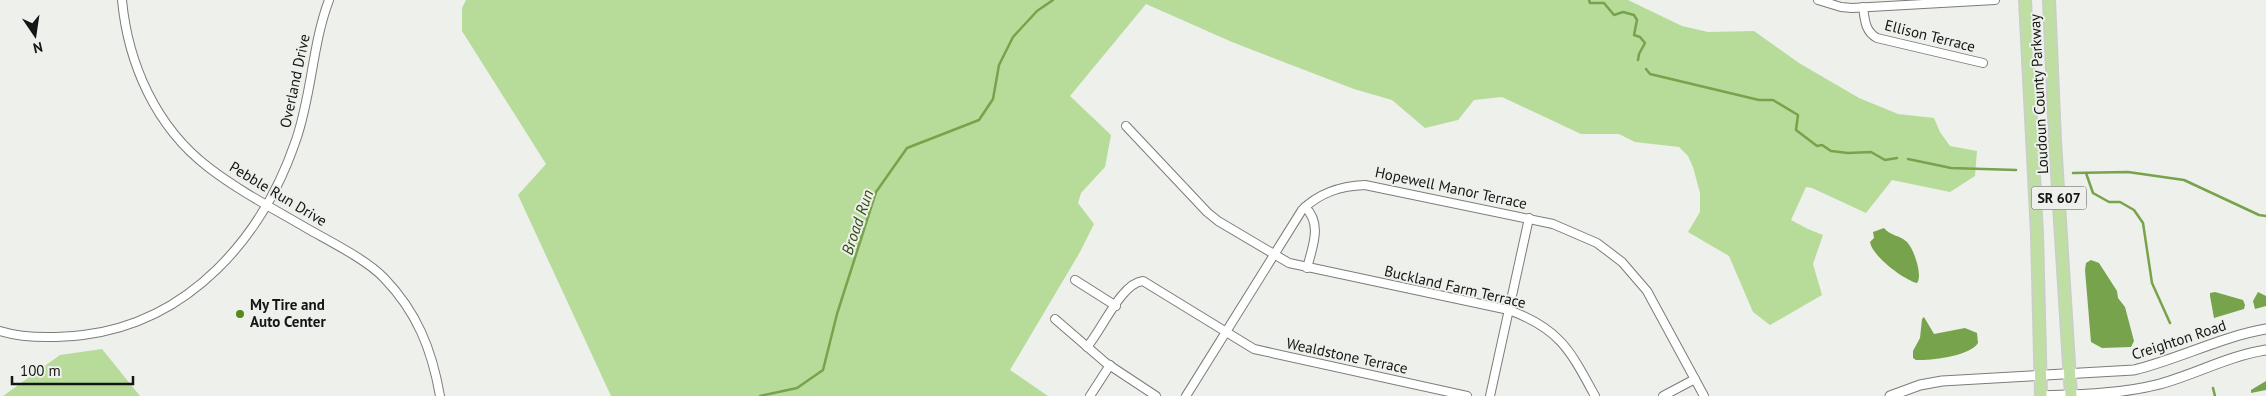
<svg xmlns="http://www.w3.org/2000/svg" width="2266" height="396" font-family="'PT Sans',sans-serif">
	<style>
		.green { fill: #b7dc99 }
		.water { fill: #76a34b }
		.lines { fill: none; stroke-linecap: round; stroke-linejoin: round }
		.stream { stroke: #76a34b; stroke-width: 2.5 }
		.minor-casing { stroke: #7b7d79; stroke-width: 10 }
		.tertiary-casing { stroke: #7b7d79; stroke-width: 11 }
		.primary-casing { stroke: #cbcccb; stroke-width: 14 }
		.minor { stroke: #fff; stroke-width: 8 }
		.tertiary { stroke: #fff; stroke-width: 9 }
		.primary { stroke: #bfdea4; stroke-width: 11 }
		.poi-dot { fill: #57881d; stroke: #edf0eb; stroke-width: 2 }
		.labels { text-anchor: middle; stroke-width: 4; stroke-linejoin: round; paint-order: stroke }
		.shield { fill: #edf0eb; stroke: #555754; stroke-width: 1 }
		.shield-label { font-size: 14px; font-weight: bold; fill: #141514 }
		.street-label { font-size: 15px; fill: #141514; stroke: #edf0eb }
		.poi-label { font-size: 15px; font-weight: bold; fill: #141514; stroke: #edf0eb; text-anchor: start }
		.water-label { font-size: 16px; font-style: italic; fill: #304d0f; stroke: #edf0eb }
	</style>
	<rect width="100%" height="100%" fill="#edf0eb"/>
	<!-- green -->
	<g class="green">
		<polygon points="466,0 1628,0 1682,26 1708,32 1754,31 1799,63 1859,98 1898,114 1934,118 1940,132 1950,146 1977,151 1975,176 1950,192 1892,180 1866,213 1812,188 1806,187 1791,220 1808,229 1823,235 1813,264 1822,295 1770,325 1753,312 1729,256 1688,232 1700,212 1700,193 1693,167 1688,156 1679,147 1635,142 1619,134 1581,134 1502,97 1474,100 1458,120 1425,128 1392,100 1354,89 1232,42 1146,4 1070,96 1111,135 1105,167 1081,193 1078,203 1094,224 1080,252 1010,370 1048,396 611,396 518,195 546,164 462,31 462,8"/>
		<polygon points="102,349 140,396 3,396 60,355"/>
	</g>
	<!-- water -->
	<g class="water">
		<path d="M1884,228C1890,236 1900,235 1907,242C1914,249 1923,276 1917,283C1904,280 1872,256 1870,242L1874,238L1873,232Z"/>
		<polygon points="2091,260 2099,263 2117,291 2118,298 2125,307 2134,341 2131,347 2102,348 2091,342 2085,270 2086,263"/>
		<polygon points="2215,292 2243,300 2245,305 2244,309 2214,318 2210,296 2210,293"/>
		<polygon points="2258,292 2266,296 2266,306 2255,309 2253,301"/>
		<path d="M1924,317L1934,334L1965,328L1977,333L1978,343C1970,356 1930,361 1916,360L1913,358V351L1920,338L1922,319Z"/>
		<polygon points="2266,381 2266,390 2251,393 2251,390"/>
	</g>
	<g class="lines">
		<!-- stream -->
		<g class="stream">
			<polyline points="1589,0 1590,3 1604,3 1614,15 1623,12 1634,15 1637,20 1634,35 1640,37 1645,43 1639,54 1638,60"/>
			<polyline points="1646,69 1650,74 1759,100 1773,100 1798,115 1796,130 1817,146 1822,145 1831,151 1848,153 1871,152 1885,160 1897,158"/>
			<polyline points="1908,159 1951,168 2016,170"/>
			<polyline points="2073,173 2128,172 2184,180 2259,215 2266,216"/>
			<polyline points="2086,173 2093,193 2109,202 2120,202 2134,210 2143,223 2152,283 2170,323"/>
			<polyline points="2213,388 2215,396"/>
			<polyline points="760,396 797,388 823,370 837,314 876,192 907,148 979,120 993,99 999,65 1013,37 1037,11 1053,0"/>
		</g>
		<defs>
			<g id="minor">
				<path d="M122,0C128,64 156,127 208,167C239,191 274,209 308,229C331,242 367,260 384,278C417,312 432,350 440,396"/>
				<polyline points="1818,0 1841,7 1852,8 1995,0"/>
				<path d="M1863,7C1865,21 1865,31 1877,38L1983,63"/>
				<path d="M1126,126L1207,212L1218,221L1289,263L1509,310C1560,329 1570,350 1595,396"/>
				<path d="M1305,207C1323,224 1312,248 1307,268"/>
				<polyline points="1075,280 1116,306"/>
				<polyline points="1055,319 1106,363 1156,396"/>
				<path d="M0,331C26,339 56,338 83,335C190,322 263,237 296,140C312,94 312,45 329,0"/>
				<path d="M1087,347C1102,330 1121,283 1143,281L1254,349L1467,396"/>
				<polyline points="1090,396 1110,365"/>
				<path d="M1186,396L1302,210C1320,192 1341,186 1365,185L1553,224L1597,243L1622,262L1647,291L1704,396"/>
				<polyline points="1490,396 1529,218"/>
				<polyline points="1663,396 1695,379"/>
			</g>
			<g id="tertiary">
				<path d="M1890,396L1920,385L1942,381L2134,370C2179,359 2220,337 2266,329"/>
				<path d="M2041,396C2080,395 2121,394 2160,384C2196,374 2228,356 2266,350"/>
			</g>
			<g id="primary">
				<polyline points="2025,0 2037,234 2041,396"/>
				<polyline points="2049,0 2055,141 2071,396"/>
			</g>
		</defs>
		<!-- minor casing -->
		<use href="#minor" class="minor-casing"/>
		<!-- tertiary casing -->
		<use href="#tertiary" class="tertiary-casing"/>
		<!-- primary casing -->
		<use href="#primary" class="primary-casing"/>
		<!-- minor -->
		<use href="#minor" class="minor"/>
		<!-- tertiary -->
		<use href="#tertiary" class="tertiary"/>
		<!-- primary -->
		<use href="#primary" class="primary"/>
	</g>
	<!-- markers -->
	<circle class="poi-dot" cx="240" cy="314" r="5"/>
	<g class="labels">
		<!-- shield labels -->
		<rect class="shield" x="2031.5" y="186.5" width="55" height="23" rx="4"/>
		<g class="shield-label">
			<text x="2059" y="203">SR 607</text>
		</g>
		<!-- street labels -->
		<g class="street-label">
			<text transform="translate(1930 36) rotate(14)" y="5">Ellison Terrace</text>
			<text transform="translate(295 81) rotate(-78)" y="5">Overland Drive</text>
			<text transform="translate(2039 94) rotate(-93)" y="5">Loudoun County Parkway</text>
			<text transform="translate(1451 188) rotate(12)" y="5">Hopewell Manor Terrace</text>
			<text transform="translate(278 194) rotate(31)" y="5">Pebble Run Drive</text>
			<text transform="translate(1455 287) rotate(13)" y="5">Buckland Farm Terrace</text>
			<text transform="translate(2179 340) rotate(-18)" y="5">Creighton Road</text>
			<text transform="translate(1347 356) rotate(12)" y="5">Wealdstone Terrace</text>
		</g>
		<!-- poi labels -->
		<g class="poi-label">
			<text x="250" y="310">My Tire and<tspan x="250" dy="17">Auto Center</tspan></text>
		</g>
		<!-- water labels -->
		<g class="water-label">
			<text transform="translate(857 222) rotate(-71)" y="6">Broad Run</text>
		</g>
	</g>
	<!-- north arrow -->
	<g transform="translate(35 35) rotate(167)" stroke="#edf0eb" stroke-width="4" paint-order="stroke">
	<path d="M0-4L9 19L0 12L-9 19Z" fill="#141514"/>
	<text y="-8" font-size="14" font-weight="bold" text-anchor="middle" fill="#141514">N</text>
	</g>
	<!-- scale -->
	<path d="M12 376v8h121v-8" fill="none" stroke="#141514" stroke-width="2.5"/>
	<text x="20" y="376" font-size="15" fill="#141514" stroke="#edf0eb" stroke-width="4" paint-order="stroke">100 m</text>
</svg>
